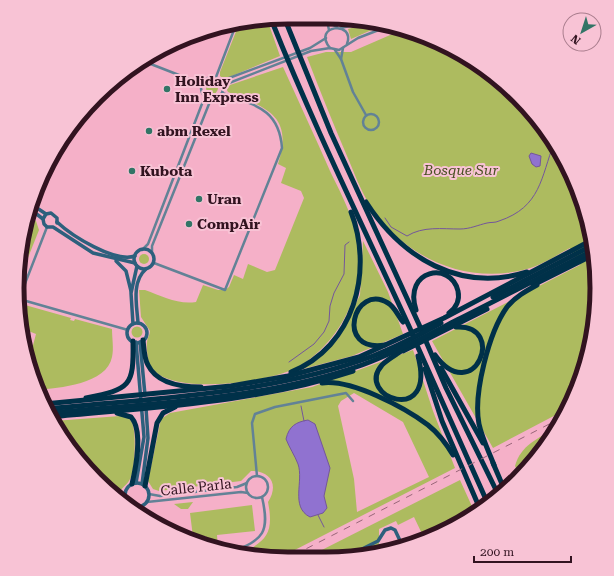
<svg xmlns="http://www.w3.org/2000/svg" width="614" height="576" font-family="'Roboto Serif',serif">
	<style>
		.green { fill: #adbb5f; fill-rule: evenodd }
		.water { fill: #9072d0; stroke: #74569b }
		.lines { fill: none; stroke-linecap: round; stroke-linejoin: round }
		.stream { stroke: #74569b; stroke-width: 1 }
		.street { stroke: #628296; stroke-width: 2.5 }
		.secondary { stroke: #2d607d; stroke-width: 3.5 }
		.highway { stroke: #003149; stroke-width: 5 }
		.rail { stroke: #996679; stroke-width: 1; stroke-dasharray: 7 7; stroke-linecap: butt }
		.poi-dot { fill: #327466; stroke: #f8c3d5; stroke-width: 1.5 }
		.labels { text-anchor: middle; stroke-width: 4; stroke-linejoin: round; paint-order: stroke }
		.poi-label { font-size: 14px; font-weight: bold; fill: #321320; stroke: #f8c3d5; text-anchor: start }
		.park-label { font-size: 14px; font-style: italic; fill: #495023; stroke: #f8c3d5 }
		.street-label { font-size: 14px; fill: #321320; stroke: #f8c3d5 }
		.rim { fill: none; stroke: #321320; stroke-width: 5 }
	</style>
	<rect width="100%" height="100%" fill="#f5b0c8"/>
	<!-- green -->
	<g class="green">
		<polygon points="267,19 280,56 227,78 224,79 220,76 220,72 237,29 238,22"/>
		<polygon points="365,24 383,25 351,39 348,29"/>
		<path d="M404,29L446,45L491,73L530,109L561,153L583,201L595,252L596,305L588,358L569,408L493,448L432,341L580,265L570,248C557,255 542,265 527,269C466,286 403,257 370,205C360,190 354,172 347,156C333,123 320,91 307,57L326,52H351Z"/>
		<path d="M283,67C299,102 315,137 330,171C342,196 357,223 359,251C362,298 339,341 300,366C274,382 163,399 149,363C148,358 146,347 147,342C147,338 150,335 150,331L141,317L139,290H145C162,296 178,305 196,302L203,285L218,290H225L229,287L234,275L243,279L248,264L267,272L275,270L304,198L301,191L281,183L286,168L278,164C294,115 266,108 228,92L227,90V86Z"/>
		<circle cx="212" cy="88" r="6"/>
		<polygon points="27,215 36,221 39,230 18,283 18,270"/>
		<polygon points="363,241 388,292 403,334 352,356 299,370 318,359 339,338 360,295"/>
		<circle cx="144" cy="259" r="5"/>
		<path d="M25,305L71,318L70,320L74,321L75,319L112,329C112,338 114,349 112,357C107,384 59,388 37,390L27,351L31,353L36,334L21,328C19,321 17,312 21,306Z"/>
		<circle cx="137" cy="332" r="5.5"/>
		<path d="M413,350L433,411L455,468L285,555L240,554C267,541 274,533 268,502C279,485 271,471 251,471L241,481L159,491L153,489L148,481L161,419L170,413L312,387ZM354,393L403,422L429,477L357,512L354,479L338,406L341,401Z"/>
		<path d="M120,416L129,418C130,420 133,423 133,426C136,435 135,471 130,479C125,489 118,486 122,500C94,478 70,453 54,421Z"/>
		<path d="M556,429L541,453L520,476L515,466C520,446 539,437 556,429Z"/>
		<polygon points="460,480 475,513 462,523 424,538 414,517 398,525 396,521 379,529 379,553 362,557 310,556"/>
		<polygon points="193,502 188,509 181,509 174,504"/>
		<polygon points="252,505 255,531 217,535 218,549 194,541 206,540 206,536 193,537 190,513"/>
	</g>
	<!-- water -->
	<g class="water">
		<polygon points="531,153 541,156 540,166 536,167 532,164 529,156"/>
		<path d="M308,420L315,424L330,468L324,496L327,508L323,513L310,517C290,507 304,481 298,464C295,456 289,447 286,439C289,426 296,422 308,420Z"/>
	</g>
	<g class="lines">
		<!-- stream -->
		<g class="stream">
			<path d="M385,218L391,227L407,236C423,226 442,229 460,229C470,229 478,225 487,223C491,222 495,223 499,221C541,207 541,177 554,143"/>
			<polyline points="289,362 314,344 324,332 329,321 330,306 334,293 344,274 345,245 349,242"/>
			<polyline points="301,406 304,421"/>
			<polyline points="318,515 324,527"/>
		</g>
		<!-- street -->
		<g class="street">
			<polyline points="327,21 329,30"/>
			<polyline points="327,22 337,27"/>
			<polyline points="341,28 361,23"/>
			<path d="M330,48C311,25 356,20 347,44"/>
			<polyline points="335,50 341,59 353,92 366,115"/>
			<polyline points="341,59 343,48"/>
			<polyline points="143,61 202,84"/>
			<circle cx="212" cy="88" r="11"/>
			<polyline points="216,77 237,22"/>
			<polyline points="221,81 310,48 326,38"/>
			<polyline points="224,85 311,51 330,48 339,50 358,38 389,26"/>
			<circle cx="371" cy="122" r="8"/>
			<polyline points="142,250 148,244 205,96"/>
			<polyline points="152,253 152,246 211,99"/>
			<path d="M154,263L225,290L282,148C279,108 254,105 222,93"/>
			<polyline points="19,299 128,330"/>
			<polyline points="19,299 47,227"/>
			<circle cx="257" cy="487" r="11"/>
			<polyline points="257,476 252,423 255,414 275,407 346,393 353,401"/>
			<polyline points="149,494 160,496 237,487 247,483"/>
			<polyline points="147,502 241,492 248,493"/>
			<path d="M231,552C264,540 270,532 262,497"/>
			<polyline points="381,552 382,548"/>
		</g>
		<!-- secondary -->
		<g class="secondary">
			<polyline points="31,204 46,214"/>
			<polyline points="30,209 43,219 44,224 47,227 53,227 93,253 135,263"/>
			<polyline points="43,219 46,214 51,213 57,218 57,223"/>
			<path d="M57,222C72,236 115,263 135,256"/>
			<circle cx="144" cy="259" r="10"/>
			<polyline points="116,261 126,271 131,291"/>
			<path d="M138,323C137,306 131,282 146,269"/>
			<circle cx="137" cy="333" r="10"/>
			<polyline points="133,324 131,293 137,266"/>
			<polyline points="136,342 144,437 136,483"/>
			<polyline points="140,342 145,395"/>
			<circle cx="137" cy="495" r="12"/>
			<polyline points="142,484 148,438 146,408"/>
			<polyline points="139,514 139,507"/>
			<polyline points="348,556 378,541 385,530 391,528 395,530 403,547"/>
		</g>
		<!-- highway -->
		<g class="highway">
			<polyline points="284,17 331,133 422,331"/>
			<path d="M271,19C314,127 365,230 413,335"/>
			<path d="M366,202C402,258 460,293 527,272"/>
			<polyline points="533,285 595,254"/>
			<polyline points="493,297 593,245"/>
			<path d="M416,310C403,269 451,261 458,291C460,300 456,308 449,313"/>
			<polyline points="425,339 446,388 499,496"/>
			<path d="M143,340C144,348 144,358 148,365C157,384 182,387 201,387"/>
			<polyline points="416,343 488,504"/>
			<path d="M385,345C334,353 354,282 388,303C395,307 398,316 403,322"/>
			<polyline points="403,351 487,309"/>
			<path d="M400,352C394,356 387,360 382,365C354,397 437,427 418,356"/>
			<path d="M435,355C474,408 508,324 456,327"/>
			<polyline points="441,368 483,443"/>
			<polyline points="425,369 442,421 480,509"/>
			<path d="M291,372C354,347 374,271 351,212"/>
			<path d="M322,383C351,379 404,407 428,425C438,433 446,443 453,455"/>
			<path d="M86,398C130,389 134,387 133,341"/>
			<polyline points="44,404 231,386 288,376 359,357 444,318 592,240"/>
			<path d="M47,409C155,398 269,395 373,356C396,347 419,335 441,323"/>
			<path d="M49,413C153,403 262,400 362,365C395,353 426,336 457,320C503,297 548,273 594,250"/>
			<path d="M117,413L131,417C143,430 136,467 132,484"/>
			<path d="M51,417C153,407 255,403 353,371"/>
			<polyline points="493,463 505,491"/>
			<path d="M494,465C489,452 482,438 479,424C473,394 489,332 507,307C515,297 526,291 537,285"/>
			<polyline points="145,486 157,423 163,413 175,407"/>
		</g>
		<!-- rail -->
		<polyline class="rail" points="294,555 563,417"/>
	</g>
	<!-- markers -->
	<g class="poi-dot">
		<circle cx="167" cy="89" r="4"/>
		<circle cx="149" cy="131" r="4"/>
		<circle cx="132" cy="171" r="4"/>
		<circle cx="199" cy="199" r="4"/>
		<circle cx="189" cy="224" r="4"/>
	</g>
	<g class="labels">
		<!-- poi labels -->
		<g class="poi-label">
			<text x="175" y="86">Holiday<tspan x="175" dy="16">Inn Express</tspan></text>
			<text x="157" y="136">abm Rexel</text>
			<text x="140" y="176">Kubota</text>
			<text x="207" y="204">Uran</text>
			<text x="197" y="229">CompAir</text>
		</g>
		<!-- park labels -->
		<g class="park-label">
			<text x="461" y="175">Bosque Sur</text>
		</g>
		<!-- street labels -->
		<g class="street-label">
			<text transform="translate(196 487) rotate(-6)" y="5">Calle Parla</text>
		</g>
	</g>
	<!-- crop -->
	<path d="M0 0H614V576H0ZM288 24H326A264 264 0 0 1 590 288V288A264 264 0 0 1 326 552H288A264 264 0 0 1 24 288V288A264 264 0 0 1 288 24Z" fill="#f8c3d5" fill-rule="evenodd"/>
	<path class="rim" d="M288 24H326A264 264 0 0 1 590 288V288A264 264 0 0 1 326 552H288A264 264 0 0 1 24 288V288A264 264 0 0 1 288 24Z"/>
	<!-- north arrow -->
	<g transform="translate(582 32) rotate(219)"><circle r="19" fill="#f8c3d5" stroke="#a97d8d"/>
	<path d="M0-3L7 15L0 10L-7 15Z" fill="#327466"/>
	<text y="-6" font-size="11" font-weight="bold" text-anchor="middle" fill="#321320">N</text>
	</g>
	<!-- scale -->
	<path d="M474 556v6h97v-6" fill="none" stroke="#321320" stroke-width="2"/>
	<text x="480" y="556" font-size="12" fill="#321320" stroke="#f8c3d5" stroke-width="3" paint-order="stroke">200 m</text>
</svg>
